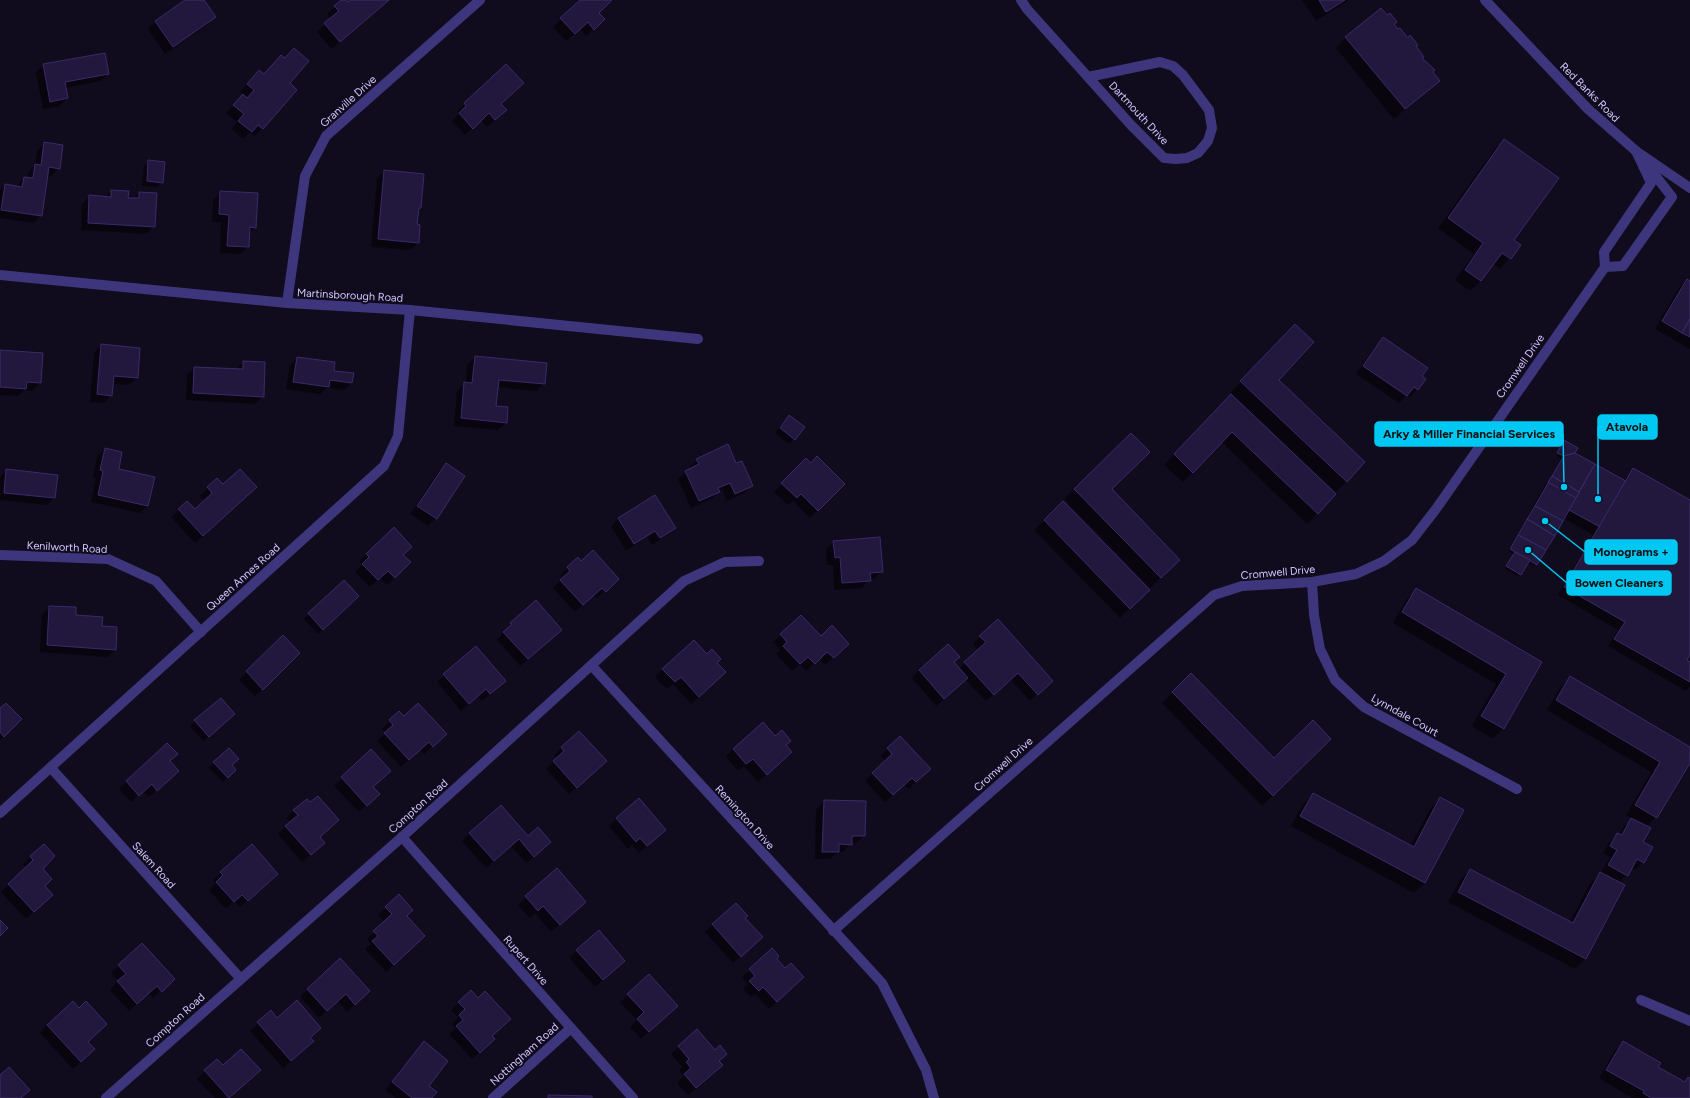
<svg xmlns="http://www.w3.org/2000/svg" width="1690" height="1098" font-family="Figtree,sans-serif">
	<style>
		.shadow { fill: #0007 }
		.building { fill: #22183e; stroke: #3b2a6a }
		.lines { fill: none; stroke-linecap: round; stroke-linejoin: round }
		.minor { stroke: #3e367c; stroke-width: 10 }
		.labels { text-anchor: middle; stroke-width: 4; stroke-linejoin: round; paint-order: stroke }
		.street-label { font-size: 11px; fill: #d2c7ff; stroke: #100b1d }
		.leader { fill: none; stroke: #01c8f2; stroke-width: 1.5 }
		.callout-dot { fill: #01c8f2; stroke: #100b1d; stroke-width: 1.5 }
		.callout { fill: #01c8f2; stroke: #01c8f2; stroke-width: 1.5 }
		.callout-label { font-size: 12px; text-anchor: middle; font-weight: bold; fill: #111 }
	</style>
	<rect width="100%" height="100%" fill="#100b1d"/>
	<!-- shadow -->
	<g class="shadow">
		<polygon points="187,0 203,0 214,17 207,25 165,54 148,29 155,22"/>
		<polygon points="342,0 345,0 348,4 352,0 388,0 332,49 317,32 331,19 327,14"/>
		<polygon points="581,0 610,0 597,13 596,27 586,36 580,29 566,41 553,27"/>
		<polygon points="1302,0 1349,0 1316,21"/>
		<polygon points="1387,17 1396,22 1393,25 1414,46 1438,80 1394,119 1336,48 1346,37"/>
		<polygon points="44,65 108,74 101,81 66,88 67,98 60,106 43,109 36,72"/>
		<polygon points="252,79 288,83 262,128 255,136 250,132 243,139 232,129 237,122 226,113 244,95 240,92"/>
		<polygon points="465,104 500,104 498,117 487,127 481,120 465,135 452,121 459,114 457,111"/>
		<polygon points="1504,140 1513,241 1520,246 1500,269 1493,264 1481,281 1470,291 1455,280 1474,254 1438,228 1494,150"/>
		<polygon points="45,143 59,168 51,176 47,175 41,215 34,223 0,218 0,190 5,185 16,187 24,178 27,178 28,173 35,165 37,151"/>
		<polygon points="149,161 162,182 157,187 142,186 144,166"/>
		<polygon points="384,171 420,208 417,211 416,225 418,243 410,250 371,247 377,179"/>
		<polygon points="111,191 127,198 134,199 139,193 154,227 146,234 81,230 82,204 90,196 105,197"/>
		<polygon points="221,192 255,227 249,234 248,246 240,254 220,253 221,222 212,222 213,200"/>
		<polygon points="1687,280 1690,282 1690,349 1655,329 1679,288"/>
		<polygon points="1285,335 1277,380 1364,462 1336,492 1259,419 1258,421 1335,494 1307,524 1222,442 1183,482 1164,465 1232,394 1231,392"/>
		<polygon points="1383,338 1420,376 1417,389 1410,397 1407,395 1399,403 1356,374 1376,346"/>
		<polygon points="101,345 137,378 129,385 112,384 111,395 104,403 90,402 94,353"/>
		<polygon points="0,351 42,354 40,383 32,391 24,390 18,396 0,395"/>
		<polygon points="475,357 544,384 536,391 497,387 495,406 506,423 498,430 454,426 457,391 466,383 467,365"/>
		<polygon points="297,358 333,372 352,383 344,390 327,388 320,394 286,389 290,365"/>
		<polygon points="243,362 263,396 255,404 186,400 187,375 194,368 236,370"/>
		<polygon points="785,421 794,439 789,444 775,433"/>
		<polygon points="1131,434 1111,489 1179,560 1150,588 1064,499"/>
		<polygon points="1562,444 1574,453 1623,481 1634,469 1690,502 1690,652 1685,660 1690,663 1690,687 1686,691 1608,646 1618,630 1558,595 1593,535 1563,518 1534,566 1527,562 1518,576 1505,569 1513,554 1508,551 1544,487 1562,459 1556,455"/>
		<polygon points="105,449 117,470 147,506 140,513 91,502 96,478 93,478 97,457"/>
		<polygon points="697,460 736,464 752,486 744,493 727,501 722,489 711,499 691,508 678,479 690,469 689,467"/>
		<polygon points="806,460 810,464 844,484 810,518 793,501 788,505 774,492"/>
		<polygon points="446,465 436,518 428,526 410,514 438,472"/>
		<polygon points="7,470 54,498 47,505 0,500 0,477"/>
		<polygon points="217,479 223,486 248,494 195,543 171,517 179,510 195,511 205,501 200,496"/>
		<polygon points="655,496 675,528 667,535 652,545 647,537 626,551 611,526 618,519"/>
		<polygon points="1063,502 1148,590 1120,618 1034,530"/>
		<polygon points="393,529 402,555 409,562 387,585 380,578 370,587 355,572 362,565 359,562"/>
		<polygon points="834,542 882,571 874,579 870,579 862,588 834,590 833,565 827,565 826,549"/>
		<polygon points="568,568 610,586 597,598 594,595 575,612 553,588 563,579 560,575"/>
		<polygon points="344,581 353,601 318,634 304,619"/>
		<polygon points="1416,590 1541,663 1503,728 1493,739 1472,726 1496,684 1393,623 1406,600"/>
		<polygon points="50,607 101,627 115,650 107,657 40,652 42,614"/>
		<polygon points="511,623 553,637 520,666 497,640"/>
		<polygon points="781,635 821,637 840,651 825,665 819,659 806,671 800,664 792,671 776,654 780,650 773,642"/>
		<polygon points="980,636 1044,688 1030,701 1010,679 986,701 966,680 936,706 912,678 919,670 953,662 959,669 978,650 973,644"/>
		<polygon points="283,637 299,653 255,696 239,680"/>
		<polygon points="707,655 716,663 717,680 691,704 673,684 667,689 655,677 663,669"/>
		<polygon points="444,675 497,688 482,701 478,696 461,711 437,682"/>
		<polygon points="1191,675 1274,760 1330,739 1262,806 1162,703"/>
		<polygon points="1571,677 1690,749 1690,761 1656,817 1646,827 1642,842 1643,862 1635,870 1632,868 1619,883 1624,885 1585,959 1575,969 1448,902 1460,880 1470,870 1570,922 1590,883 1601,873 1610,857 1603,853 1609,842 1617,834 1619,835 1624,826 1632,819 1626,815 1651,772 1547,710 1560,688"/>
		<polygon points="0,710 21,719 0,740"/>
		<polygon points="399,712 404,718 445,734 424,754 420,749 401,767 377,741 386,733 382,729"/>
		<polygon points="229,719 203,741 190,726 195,721"/>
		<polygon points="579,732 598,768 569,794 546,769 557,759 554,755"/>
		<polygon points="775,737 791,752 758,782 744,766 738,771 726,757 733,749"/>
		<polygon points="900,737 922,777 908,789 904,785 885,802 865,781 885,761 880,756"/>
		<polygon points="167,744 170,778 149,797 143,791 131,802 119,789"/>
		<polygon points="229,749 230,766 235,770 223,782 209,768"/>
		<polygon points="371,751 372,787 378,794 359,812 334,786"/>
		<polygon points="1313,794 1410,846 1430,809 1440,799 1425,883 1414,893 1291,826 1303,804"/>
		<polygon points="824,801 864,836 856,843 851,843 843,852 838,852 830,859 815,859 816,809"/>
		<polygon points="294,810 338,820 319,837 316,850 302,862 278,834 290,822 287,818"/>
		<polygon points="617,818 657,837 639,853 632,845 628,849 609,826"/>
		<polygon points="470,833 528,837 542,850 526,863 511,846 486,868 462,841"/>
		<polygon points="31,857 41,869 44,902 26,919 1,892 26,868 23,864"/>
		<polygon points="557,869 578,909 551,932 535,913 530,918 518,905"/>
		<polygon points="221,872 269,881 240,907 234,901 226,909 209,890 216,883 213,880"/>
		<polygon points="386,908 406,916 416,944 386,972 365,949 371,944 367,939 385,922 378,915"/>
		<polygon points="744,918 754,945 733,963 705,932 713,925"/>
		<polygon points="142,945 173,979 153,998 149,993 129,1011 110,990 118,981 111,973"/>
		<polygon points="772,949 775,959 795,985 769,1009 755,994 751,997 743,989 748,984 742,977"/>
		<polygon points="577,950 616,969 595,987 569,958"/>
		<polygon points="340,960 362,998 347,1012 338,1001 319,1018 300,997"/>
		<polygon points="628,995 669,1013 641,1039 630,1027 637,1020 620,1002"/>
		<polygon points="459,1002 491,1036 486,1047 472,1059 449,1034 456,1028 452,1024 458,1017 451,1010"/>
		<polygon points="79,1009 87,1042 86,1057 73,1069 40,1033 47,1025"/>
		<polygon points="271,1012 277,1019 310,1038 305,1049 283,1068 250,1031"/>
		<polygon points="424,1043 428,1086 431,1098 396,1098 385,1090"/>
		<polygon points="1623,1043 1657,1067 1683,1082 1688,1078 1690,1079 1690,1098 1632,1098 1599,1078 1615,1050"/>
		<polygon points="679,1046 718,1061 714,1073 688,1095 677,1083 684,1076 679,1070 682,1067 671,1054"/>
		<polygon points="217,1060 223,1067 252,1078 230,1098 215,1098 197,1079"/>
	</g>
	<!-- building -->
	<g class="building">
		<polygon points="185,0 204,0 216,17 173,47 155,21"/>
		<polygon points="341,0 347,0 348,2 351,0 389,0 340,42 324,23 339,11 334,6"/>
		<polygon points="580,0 612,0 599,13 605,19 594,30 588,22 575,34 560,18"/>
		<polygon points="1319,0 1345,0 1326,12"/>
		<polygon points="1381,8 1387,15 1390,13 1397,22 1394,24 1398,29 1400,28 1408,38 1410,35 1418,45 1416,46 1424,57 1422,58 1435,70 1433,72 1440,81 1405,109 1345,37"/>
		<polygon points="294,48 309,61 290,83 297,90 263,129 258,125 252,132 238,121 244,114 233,105 243,94 247,98 254,90 247,84 259,70 264,74 281,55 285,58"/>
		<polygon points="105,53 109,74 65,82 68,98 50,102 43,64"/>
		<polygon points="506,64 524,83 501,104 507,110 495,120 489,113 473,129 459,113 466,106 464,103"/>
		<polygon points="1504,139 1559,178 1514,240 1521,245 1511,259 1502,253 1481,281 1465,270 1483,243 1448,218"/>
		<polygon points="44,142 63,145 60,169 49,167 42,216 1,210 5,184 22,187 24,177 33,178 35,164 41,165"/>
		<polygon points="148,160 165,162 163,183 147,181"/>
		<polygon points="384,170 424,174 421,208 419,208 417,224 420,225 419,243 378,239"/>
		<polygon points="111,190 129,191 128,198 139,198 139,192 157,193 155,227 88,223 89,195 111,197"/>
		<polygon points="220,191 258,193 256,228 250,227 249,247 227,246 229,215 219,214"/>
		<polygon points="1687,279 1690,281 1690,319 1682,333 1662,321"/>
		<polygon points="1690,319 1690,337 1682,333"/>
		<polygon points="1295,324 1314,342 1279,380 1365,462 1347,482 1240,381"/>
		<polygon points="1383,337 1428,368 1422,376 1426,379 1418,390 1414,387 1407,396 1363,366"/>
		<polygon points="101,344 140,348 138,378 114,376 112,396 97,394"/>
		<polygon points="0,350 43,353 41,383 27,382 26,389 0,387"/>
		<polygon points="475,356 547,363 545,384 499,380 496,406 508,407 507,423 461,418 464,382 472,383"/>
		<polygon points="297,357 335,362 334,371 354,373 352,383 330,380 329,387 293,382"/>
		<polygon points="243,361 265,362 264,397 193,393 194,367 243,369"/>
		<polygon points="1231,394 1336,494 1318,514 1232,432 1193,473 1174,454"/>
		<polygon points="789,415 805,427 795,440 780,428"/>
		<polygon points="1131,433 1150,452 1112,489 1180,560 1161,578 1074,489"/>
		<polygon points="1564,440 1578,448 1575,453 1564,456 1557,453"/>
		<polygon points="728,444 736,463 742,461 753,486 735,494 730,483 718,488 720,492 699,501 685,471 699,464 696,459"/>
		<polygon points="105,448 122,452 119,469 155,477 148,506 98,495 103,471 100,470"/>
		<polygon points="1575,453 1595,464 1579,492 1552,476 1564,456"/>
		<polygon points="817,456 845,484 818,511 801,494 797,498 781,483 806,458 811,463"/>
		<polygon points="446,463 465,476 437,519 417,506"/>
		<polygon points="1595,464 1626,481 1600,527 1569,510"/>
		<polygon points="1633,468 1690,500 1690,654 1687,660 1690,662 1690,682 1614,639 1625,622 1564,587"/>
		<polygon points="6,469 58,475 55,498 4,493"/>
		<polygon points="240,469 257,487 203,536 178,509 187,501 195,509 212,493 207,487 217,478 223,484"/>
		<polygon points="1552,476 1579,492 1563,521 1535,506"/>
		<polygon points="1552,476 1579,492 1576,498 1548,482"/>
		<polygon points="655,495 676,528 660,538 655,531 634,544 618,518"/>
		<polygon points="1063,501 1150,590 1130,609 1044,520"/>
		<polygon points="1535,506 1563,521 1555,536 1527,519"/>
		<polygon points="1527,519 1555,536 1546,550 1518,535"/>
		<polygon points="394,527 412,547 403,555 411,562 395,578 388,571 378,580 362,564 369,557 366,554"/>
		<polygon points="1518,535 1546,550 1537,565 1510,549"/>
		<polygon points="880,537 883,572 870,573 871,581 842,583 840,557 835,558 833,541"/>
		<polygon points="593,550 619,579 606,592 602,588 583,605 560,580 570,571 567,567 578,557 581,561"/>
		<polygon points="1515,552 1530,560 1521,575 1506,566"/>
		<polygon points="344,580 359,596 323,630 308,613"/>
		<polygon points="1416,588 1542,662 1504,729 1481,716 1506,674 1402,612"/>
		<polygon points="536,600 562,630 528,659 503,632 512,624 510,623"/>
		<polygon points="49,606 76,607 76,615 103,617 102,626 117,627 116,650 47,645"/>
		<polygon points="801,615 821,636 832,625 849,644 834,658 827,652 815,664 808,657 800,664 783,646 787,642 780,634"/>
		<polygon points="998,619 1053,681 1038,695 1018,673 994,695 964,662 986,642 979,636"/>
		<polygon points="283,635 300,653 263,690 246,671"/>
		<polygon points="694,640 707,654 712,649 721,659 717,663 726,672 699,697 681,677 675,682 662,669"/>
		<polygon points="948,644 960,657 954,662 968,678 944,699 919,670"/>
		<polygon points="476,646 506,681 490,694 486,689 469,704 443,674"/>
		<polygon points="1191,673 1274,758 1313,720 1331,739 1273,796 1172,692"/>
		<polygon points="1570,676 1690,747 1690,763 1657,818 1635,805 1660,762 1556,700"/>
		<polygon points="221,698 235,714 209,737 194,720"/>
		<polygon points="6,703 22,719 4,737 0,732 0,708"/>
		<polygon points="418,703 447,734 433,747 429,742 409,760 384,733 393,725 389,720 399,711 404,716"/>
		<polygon points="763,722 775,736 782,730 791,741 786,745 792,752 767,775 753,759 746,764 733,749"/>
		<polygon points="579,731 607,761 577,788 553,761 564,751 561,747"/>
		<polygon points="900,736 931,769 916,782 912,778 893,795 872,773 892,754 887,748"/>
		<polygon points="167,743 178,754 170,761 179,771 157,791 152,784 139,796 126,781"/>
		<polygon points="229,748 239,759 232,765 236,770 228,778 213,762"/>
		<polygon points="371,749 391,771 373,787 380,794 367,806 341,777"/>
		<polygon points="1313,793 1414,847 1440,797 1464,810 1425,883 1300,816"/>
		<polygon points="318,796 339,820 320,837 325,843 311,855 285,826 298,815 293,810 307,799 310,802"/>
		<polygon points="639,798 666,830 647,846 640,838 636,842 616,818"/>
		<polygon points="824,800 866,801 865,836 852,836 852,845 839,844 839,852 822,852"/>
		<polygon points="501,805 528,836 538,827 551,842 534,857 519,839 494,861 469,833"/>
		<polygon points="1631,818 1651,828 1643,842 1653,847 1644,863 1637,859 1628,876 1608,865 1617,850 1610,846 1617,833 1622,835"/>
		<polygon points="44,844 55,856 43,869 52,879 45,886 53,895 34,912 8,884 33,860 30,856"/>
		<polygon points="252,844 278,874 248,901 242,895 234,902 216,882 223,875 220,872"/>
		<polygon points="557,868 586,902 560,925 543,906 538,911 525,896"/>
		<polygon points="1470,869 1573,923 1600,872 1625,885 1586,959 1458,892"/>
		<polygon points="399,894 413,910 407,916 425,936 394,965 372,941 378,936 373,931 392,914 385,907"/>
		<polygon points="736,903 748,916 745,918 763,937 741,957 712,924"/>
		<polygon points="0,920 8,928 0,936"/>
		<polygon points="599,930 625,961 603,980 576,950"/>
		<polygon points="142,943 175,979 162,992 157,986 137,1004 117,981 126,974 118,965"/>
		<polygon points="772,948 779,956 777,959 785,968 791,963 804,977 777,1002 763,987 759,991 749,981 755,976 749,969"/>
		<polygon points="340,958 370,991 355,1005 346,994 327,1011 307,989"/>
		<polygon points="649,974 678,1006 649,1032 637,1019 644,1012 627,994"/>
		<polygon points="471,990 478,998 485,991 511,1019 492,1036 495,1039 480,1053 456,1026 463,1020 459,1015 465,1009 458,1002"/>
		<polygon points="297,1000 321,1028 310,1038 314,1041 291,1061 257,1022 271,1010 277,1018"/>
		<polygon points="73,1001 79,1008 86,1001 107,1024 88,1042 95,1049 81,1062 47,1025"/>
		<polygon points="697,1029 715,1050 720,1045 727,1054 719,1061 723,1065 696,1088 684,1074 691,1068 686,1062 689,1059 678,1046"/>
		<polygon points="424,1041 448,1061 429,1086 437,1092 432,1098 412,1098 392,1082"/>
		<polygon points="1623,1041 1661,1063 1658,1067 1685,1082 1688,1077 1690,1078 1690,1098 1651,1098 1643,1093 1644,1091 1606,1070"/>
		<polygon points="241,1049 261,1070 229,1098 204,1070 217,1059 223,1065"/>
		<polygon points="9,1067 30,1090 21,1098 0,1098 0,1075"/>
		<polygon points="548,1095 592,1096 592,1098 548,1098"/>
	</g>
	<g class="lines">
		<!-- minor -->
		<g class="minor">
			<polyline points="1021,0 1027,9 1131,125 1164,158 1176,159 1187,158 1198,153 1208,141 1212,128 1209,110 1183,75 1173,66 1160,62 1088,77"/>
			<polyline points="1485,0 1588,109 1636,151 1690,188"/>
			<polyline points="1605,267 1623,266 1672,197 1648,166"/>
			<polyline points="0,275 287,303 410,310 698,339"/>
			<polyline points="287,303 305,176 326,136 480,0"/>
			<polyline points="0,555 108,559 156,581 201,632"/>
			<polyline points="1312,582 1314,615 1320,649 1335,680 1364,707 1517,789"/>
			<polyline points="592,666 882,983 926,1070 934,1098"/>
			<polyline points="51,768 240,978"/>
			<polyline points="0,813 384,466 398,436 410,310"/>
			<polyline points="402,837 633,1098"/>
			<polyline points="833,931 1214,595 1242,586 1312,582 1356,574 1384,561 1412,540 1436,509 1605,267 1604,252 1651,183 1636,151"/>
			<polyline points="1641,1000 1690,1021"/>
			<polyline points="106,1098 402,837 684,581 725,562 759,561"/>
			<polyline points="493,1098 571,1028"/>
		</g>
	</g>
	<g class="labels">
		<!-- street labels -->
		<g class="street-label">
			<text transform="translate(1590 92) rotate(45)" y="4">Red Banks Road</text>
			<text transform="translate(348 101) rotate(-42)" y="4">Granville Drive</text>
			<text transform="translate(1139 113) rotate(47)" y="4">Dartmouth Drive</text>
			<text transform="translate(350 295) rotate(3)" y="4">Martinsborough Road</text>
			<text transform="translate(1520 366) rotate(-55)" y="4">Cromwell Drive</text>
			<text transform="translate(67 547) rotate(3)" y="4">Kenilworth Road</text>
			<text transform="translate(1278 572) rotate(-5)" y="4">Cromwell Drive</text>
			<text transform="translate(243 577) rotate(-42)" y="4">Queen Annes Road</text>
			<text transform="translate(1405 715) rotate(29)" y="4">Lynndale Court</text>
			<text transform="translate(1003 764) rotate(-42)" y="4">Cromwell Drive</text>
			<text transform="translate(418 806) rotate(-42)" y="4">Compton Road</text>
			<text transform="translate(745 817) rotate(48)" y="4">Remington Drive</text>
			<text transform="translate(154 865) rotate(48)" y="4">Salem Road</text>
			<text transform="translate(526 960) rotate(49)" y="4">Rupert Drive</text>
			<text transform="translate(175 1020) rotate(-42)" y="4">Compton Road</text>
			<text transform="translate(524 1054) rotate(-42)" y="4">Nottingham Road</text>
		</g>
	</g>
	<!-- callouts -->
	<path class="leader" d="M1598 499L1598 427M1564 487L1563 434M1545 521L1585 552M1528 550L1567 583"/>
	<g class="callout-dot">
		<circle cx="1598" cy="499" r="4"/>
		<circle cx="1564" cy="487" r="4"/>
		<circle cx="1545" cy="521" r="4"/>
		<circle cx="1528" cy="550" r="4"/>
	</g>
	<g class="callout">
		<rect x="1598" y="415" width="59" height="24" rx="4"/>
		<rect x="1375" y="422" width="188" height="24" rx="4"/>
		<rect x="1585" y="540" width="92" height="24" rx="4"/>
		<rect x="1567" y="571" width="104" height="24" rx="4"/>
	</g>
	<g class="callout-label">
		<text x="1627" y="431">Atavola</text>
		<text x="1469" y="438">Arky &amp; Miller Financial Services</text>
		<text x="1631" y="556">Monograms +</text>
		<text x="1619" y="587">Bowen Cleaners</text>
	</g>
</svg>
